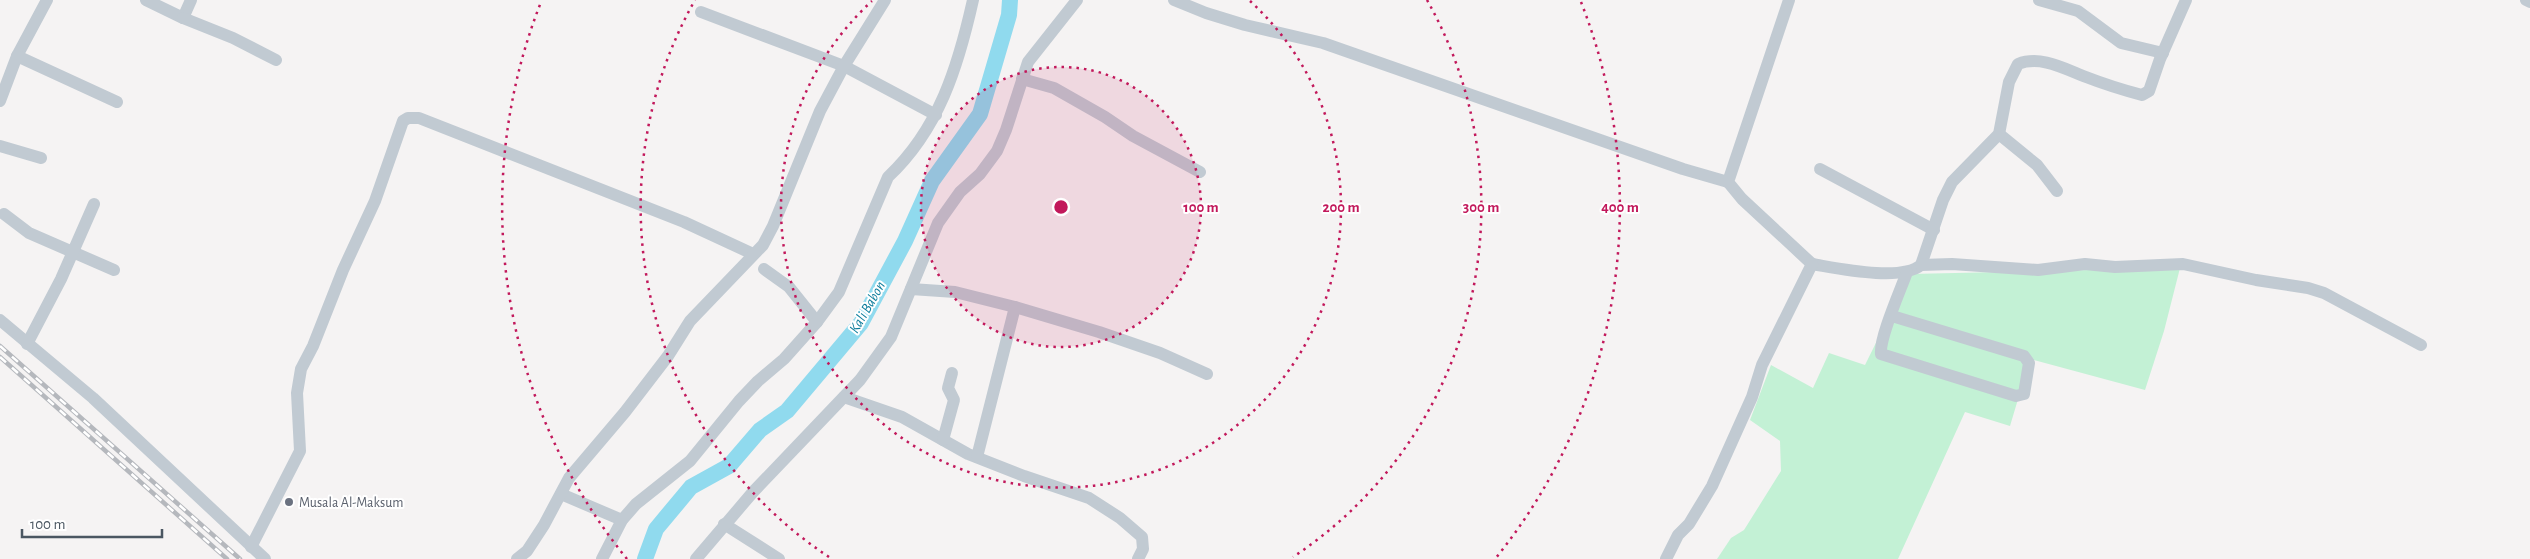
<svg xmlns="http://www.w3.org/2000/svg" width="2530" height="559" font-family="'Alegreya Sans',sans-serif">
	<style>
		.green { fill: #c3f1d5 }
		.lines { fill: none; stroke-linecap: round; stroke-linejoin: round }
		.river { stroke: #90daee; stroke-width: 16 }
		.minor { stroke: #c1cad2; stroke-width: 12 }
		.rail-casing { stroke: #b5b8bd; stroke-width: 4.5 }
		.rail { stroke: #fff; stroke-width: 2.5; stroke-dasharray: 8; stroke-linecap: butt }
		.ring { fill: none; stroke: #c2185b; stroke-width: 2.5; stroke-dasharray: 2.5 5 }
		.worship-dot { fill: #6b7280; stroke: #fff; stroke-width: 2 }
		.labels { text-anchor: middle; stroke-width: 4; stroke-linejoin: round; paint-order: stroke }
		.worship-label { font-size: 14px; fill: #5b616d; stroke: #fff; text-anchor: start }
		.water-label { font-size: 15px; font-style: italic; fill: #0c7c9b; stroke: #fff }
		.centre { fill: #c2185b; stroke: #fff; stroke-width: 2.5 }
		.ring-label { font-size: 15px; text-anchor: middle; font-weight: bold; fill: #c2185b; stroke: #fff; stroke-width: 4; stroke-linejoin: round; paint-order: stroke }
	</style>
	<rect width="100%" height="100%" fill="#f5f3f3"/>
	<!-- green -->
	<polygon class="green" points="2180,268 2164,331 2145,390 2030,359 2010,426 1965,412 1898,559 1717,559 1731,538 1744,530 1781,471 1780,441 1750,420 1771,365 1813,388 1829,353 1865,365 1910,274"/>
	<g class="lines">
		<!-- river -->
		<polyline class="river" points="645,559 656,529 691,487 729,466 760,430 787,411 861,323 905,241 932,181 980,114 1009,15 1010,0"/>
		<!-- minor -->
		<g class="minor">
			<polyline points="146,0 183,18 191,0"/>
			<polyline points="1174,0 1206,13 1245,25 1323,43 1683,169 1728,182"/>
			<polyline points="2039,0 2078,11 2121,43 2163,53"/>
			<polyline points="2526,0 2530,2"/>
			<polyline points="701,12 844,66 936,115"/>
			<polyline points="183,18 233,38 276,60"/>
			<polyline points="17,56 47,0"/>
			<polyline points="1022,79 1054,88 1105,117 1133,136 1200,172"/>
			<polyline points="0,101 17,56 117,102"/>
			<polyline points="1999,134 2037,165 2057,191"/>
			<polyline points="0,146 41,158"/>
			<polyline points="1820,169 1934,230"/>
			<polyline points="4,214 29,233 114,270"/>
			<path d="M1812,264C1837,268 1901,282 1921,265L1943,200L1952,182L1999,134L2009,82L2018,64C2041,55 2065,69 2086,77C2104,84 2123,90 2142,95L2149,91L2160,59L2186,0"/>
			<polyline points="1921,265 1952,264 2038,270 2085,264 2115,267 2183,264 2256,280 2308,288 2324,293 2421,345"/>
			<polyline points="764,269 789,287 817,322"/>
			<polyline points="911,289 955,292 1015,307 1099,332 1160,353 1207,374"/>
			<path d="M1892,316L2024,356L2029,363L2024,394L2016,396L1881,354C1879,338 1901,289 1907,272"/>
			<polyline points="0,320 93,398 265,559"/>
			<polyline points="27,344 61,279 94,204"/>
			<polyline points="844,397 902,417 968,454 1024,476 1089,498 1120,518 1142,537 1143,549 1138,559"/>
			<polyline points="943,440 954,400 948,388 952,373"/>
			<polyline points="977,457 1015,307"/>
			<polyline points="561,494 622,520"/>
			<polyline points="724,524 779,559"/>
			<polyline points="251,547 300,451 297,393 301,369 313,346 343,270 375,201 403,121 408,118 419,118 684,222 753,254"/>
			<polyline points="517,559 527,551 544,525 569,478 625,412 668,356 690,321 763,245 773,226 820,111 844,66 885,0"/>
			<path d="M602,559L622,520L636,504L690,461L739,401L758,381L784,359L817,322L839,292L888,177C939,129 958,67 973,0"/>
			<polyline points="696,559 753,492 860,380 891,337 938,223 960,192 980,174 997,151 1006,130 1028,62 1077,0"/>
			<polyline points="1666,559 1678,535 1689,524 1712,486 1752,397 1762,365 1812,264 1742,199 1728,182 1789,0"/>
		</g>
		<defs>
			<g id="rail">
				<polyline points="0,346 240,559"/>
				<polyline points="0,357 227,559"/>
			</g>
		</defs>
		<!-- rail casing -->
		<use href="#rail" class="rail-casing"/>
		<!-- rail -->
		<use href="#rail" class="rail"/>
	</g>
	<!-- distance rings -->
	<circle cx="1061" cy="207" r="140" fill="#c2185b" fill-opacity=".12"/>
	<g class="ring">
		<circle cx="1061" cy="207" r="140"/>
		<path d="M1250 1A280 280 0 1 1 872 1"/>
		<path d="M829 557A420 420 0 0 1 695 0M1427 0A420 420 0 0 1 1293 557"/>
		<path d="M627 559A559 559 0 0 1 541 2M1581 2A559 559 0 0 1 1495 559"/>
	</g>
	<!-- markers -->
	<circle class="worship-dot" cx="289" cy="502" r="5"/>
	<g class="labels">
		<!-- worship labels -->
		<g class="worship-label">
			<text x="299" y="507">Musala Al-Maksum</text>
		</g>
		<!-- water labels -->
		<g class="water-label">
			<text transform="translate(867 307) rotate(-60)" y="5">Kali Babon</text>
		</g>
	</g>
	<circle cx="1061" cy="207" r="8" class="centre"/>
	<g class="ring-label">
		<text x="1201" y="212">100 m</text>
		<text x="1341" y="212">200 m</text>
		<text x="1481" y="212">300 m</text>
		<text x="1620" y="212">400 m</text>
	</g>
	<!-- scale -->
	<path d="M22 529v8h140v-8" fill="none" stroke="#4a5661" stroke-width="2.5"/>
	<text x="30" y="529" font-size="15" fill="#4a5661" stroke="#ffffff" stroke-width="4" paint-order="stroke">100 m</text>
</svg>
